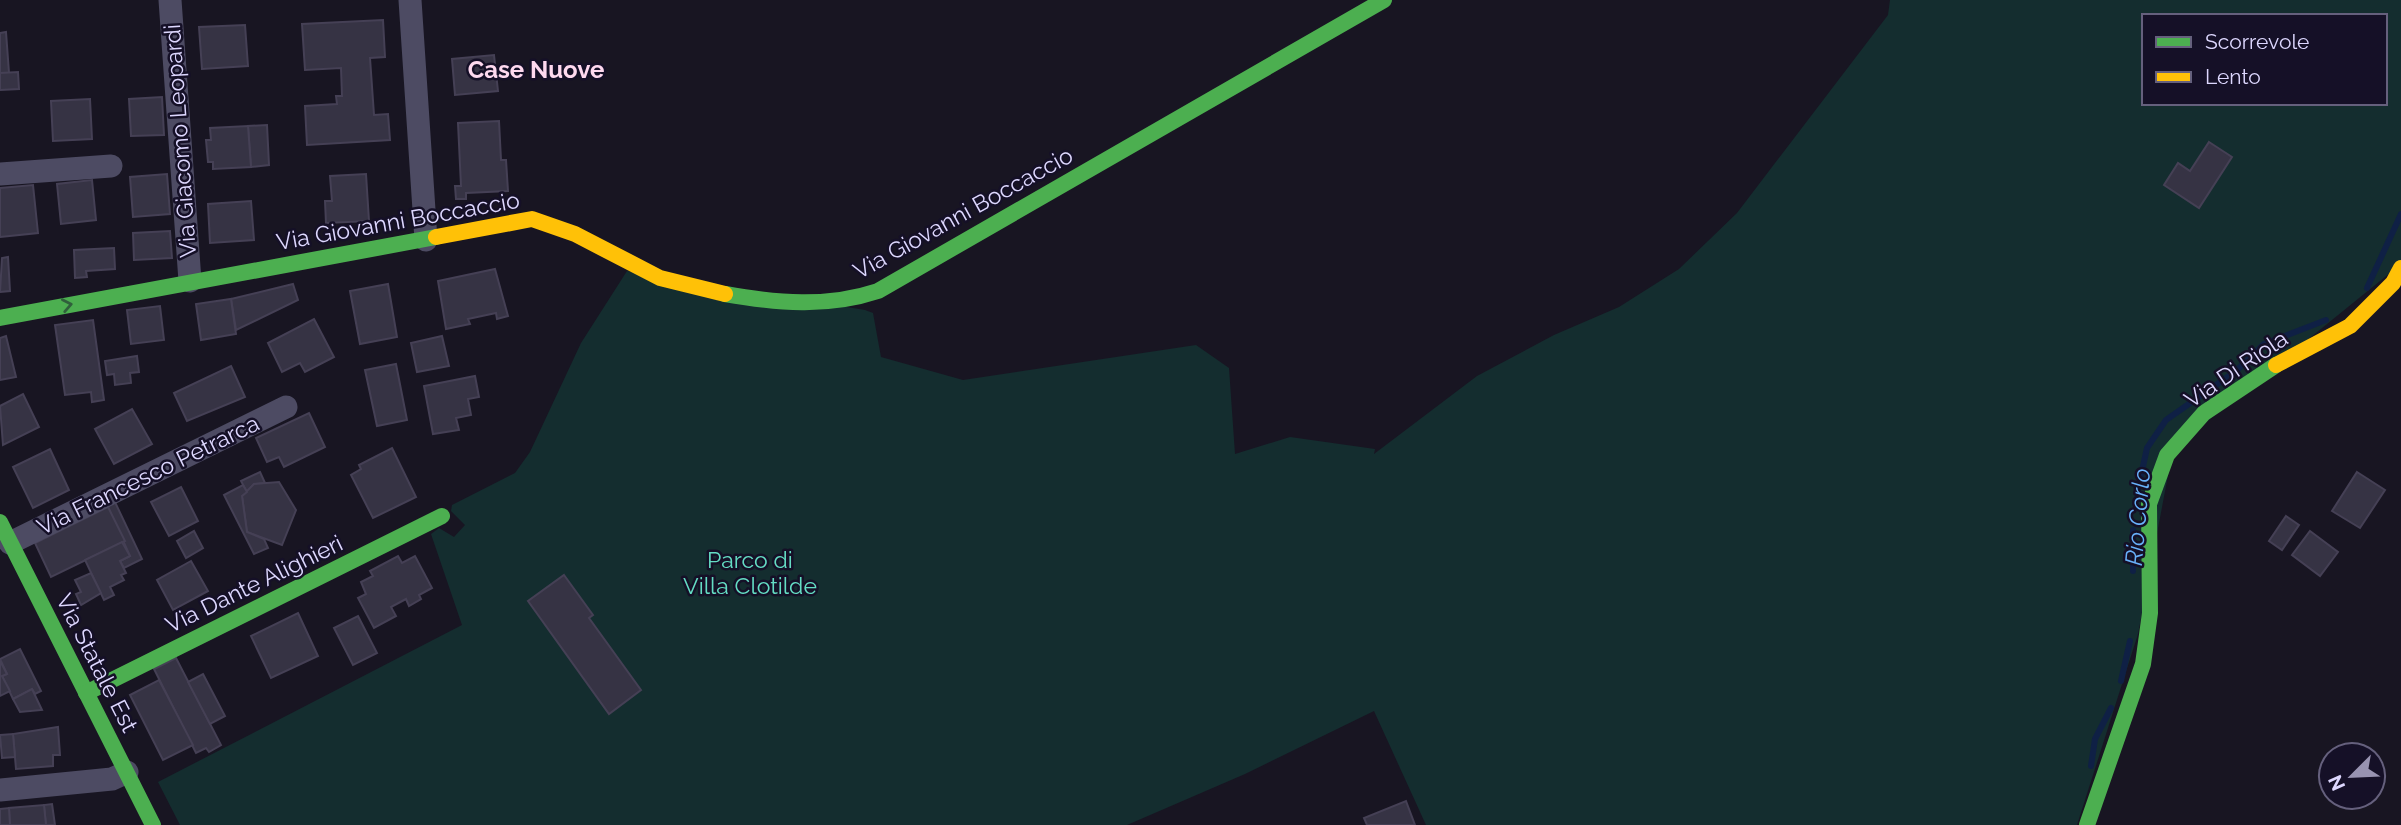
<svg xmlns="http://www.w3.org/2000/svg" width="2401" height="825" font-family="Raleway,sans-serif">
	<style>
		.green { fill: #142d2f; fill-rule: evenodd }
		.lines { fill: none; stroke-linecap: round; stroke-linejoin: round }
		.stream { stroke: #0f2045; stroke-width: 6 }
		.building { fill: #363344; stroke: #454055; stroke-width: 2 }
		.street { stroke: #4d4b63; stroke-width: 23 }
		.fast { stroke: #4caf50; stroke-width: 16 }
		.slow { stroke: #ffc107; stroke-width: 16 }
		.oneway { stroke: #30603c }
		.labels { text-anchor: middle; stroke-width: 5; stroke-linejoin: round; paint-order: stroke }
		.street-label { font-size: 23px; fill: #ddd7fe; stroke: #151027 }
		.park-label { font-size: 23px; fill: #64ddc4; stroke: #151027 }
		.neighbourhood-label { font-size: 24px; font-weight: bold; fill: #fed9ef; stroke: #151027 }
		.water-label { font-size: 24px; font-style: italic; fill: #68b1fb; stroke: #151027 }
	</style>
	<rect width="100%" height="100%" fill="#181522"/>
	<!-- green -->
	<path class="green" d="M1890,0H2401V264L2173,449L2138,634L2077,825H1426L1374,711L1245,774L1127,825H180L158,782L462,625L431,534L439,528L454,537L465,525L451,511L452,505L515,473L530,452L581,343L627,271L865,310L873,313L881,357L963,380L1196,345L1229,368L1235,454L1290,437L1375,449L1374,454L1477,376L1554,335L1619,307L1679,269L1737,213L1888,15ZM2144,16H2385V103H2144Z"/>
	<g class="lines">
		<!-- stream -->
		<g class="stream">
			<polyline points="2367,288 2401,214"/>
			<polyline points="2137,494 2147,448 2166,420 2236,371 2264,344 2326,320"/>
			<polyline points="2133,571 2133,530"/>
			<polyline points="2121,681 2130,641"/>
			<polyline points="2091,766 2095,739 2111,708"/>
		</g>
	</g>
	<!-- building -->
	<g class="building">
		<polygon points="383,20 385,57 370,58 374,115 388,114 390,140 307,145 305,106 337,104 336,96 342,96 341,68 305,70 302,24"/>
		<polygon points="245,25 248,66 202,69 199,27"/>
		<polygon points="6,32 9,73 0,73 0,33"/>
		<polygon points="494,55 498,91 455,95 452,59"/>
		<polygon points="18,72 19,89 0,90 0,73"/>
		<polygon points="162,97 164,135 131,136 129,99"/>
		<polygon points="90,99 92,139 53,141 51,101"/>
		<polygon points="499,121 501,160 506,160 508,191 466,193 466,199 456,199 455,186 461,186 458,123"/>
		<polygon points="267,125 269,165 251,167 248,126"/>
		<polygon points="248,126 251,167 213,169 213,162 208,162 206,140 211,140 210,128"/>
		<polygon points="2209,142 2232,157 2199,208 2164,185 2178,163 2190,171"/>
		<polygon points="167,174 170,214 133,217 130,177"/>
		<polygon points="366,174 369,221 326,223 325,201 332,201 330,176"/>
		<polygon points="92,180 96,220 61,224 57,184"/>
		<polygon points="33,185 38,233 0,237 0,188"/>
		<polygon points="251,201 254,240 210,243 208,204"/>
		<polygon points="170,231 172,258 134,260 133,233"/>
		<polygon points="114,248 115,269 86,271 87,277 75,278 74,250"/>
		<polygon points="8,257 10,291 0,292 2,258"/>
		<polygon points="495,269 508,316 497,319 496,313 468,319 470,324 446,329 438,281"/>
		<polygon points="293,284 298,300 236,330 231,299"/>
		<polygon points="388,284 397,337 360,344 350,291"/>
		<polygon points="231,299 236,334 201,340 196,304"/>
		<polygon points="160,306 164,340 131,344 127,310"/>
		<polygon points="314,319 334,357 305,372 300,363 282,372 268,343"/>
		<polygon points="93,320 104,400 92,402 91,392 65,395 55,325"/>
		<polygon points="6,336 16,377 0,380 0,338"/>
		<polygon points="442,336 449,366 417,372 411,343"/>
		<polygon points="137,356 139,372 130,373 131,383 115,385 114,374 107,375 105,361"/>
		<polygon points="396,364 407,420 377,426 365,370"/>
		<polygon points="231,366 245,397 187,421 174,393"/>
		<polygon points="475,376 479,397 468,399 471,415 456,418 459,430 433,434 424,386"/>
		<polygon points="23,394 39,427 3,445 0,406"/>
		<polygon points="132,409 152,444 114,464 95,429"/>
		<polygon points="309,413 325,447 284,467 279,457 267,462 256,438"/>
		<polygon points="392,448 416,497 373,518 351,475 361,469 359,465"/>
		<polygon points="50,449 69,490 33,508 13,467"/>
		<polygon points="260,472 265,483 254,484 247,492 241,481"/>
		<polygon points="2357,472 2385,490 2360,528 2332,511"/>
		<polygon points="279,482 296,510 282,545 247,532 242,496 254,484"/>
		<polygon points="243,485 247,492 242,496 247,532 264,539 268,548 254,554 224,495"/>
		<polygon points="181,487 198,521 169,536 151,502"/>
		<polygon points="114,500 142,559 124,568 120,561 130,556 108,507"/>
		<polygon points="108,507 125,541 51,577 35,543"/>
		<polygon points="2286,516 2299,525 2282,550 2269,541"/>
		<polygon points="194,531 203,548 186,558 177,541"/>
		<polygon points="2310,531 2338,552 2320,576 2292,555"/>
		<polygon points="122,542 130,556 120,561 126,573 121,575 124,580 110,587 114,595 104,600 85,560"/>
		<polygon points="398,556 402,563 415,556 432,588 419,595 421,599 409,606 406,599 391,607 396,616 374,628 358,598 366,594 361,582 373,576 370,571"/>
		<polygon points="191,561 208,591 173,610 157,580"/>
		<polygon points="91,573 101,593 81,605 76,594 81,592 75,580"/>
		<polygon points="564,575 593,615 589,618 641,690 609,714 528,601"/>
		<polygon points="298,613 318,656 271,678 251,636"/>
		<polygon points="358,616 377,653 353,665 334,628"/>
		<polygon points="20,649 41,691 35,694 32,689 13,699 2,676 7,674 0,659"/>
		<polygon points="176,658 221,745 209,752 206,748 196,753 154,669"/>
		<polygon points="0,661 7,674 2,676 10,691 0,696"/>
		<polygon points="203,674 225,716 210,724 188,682"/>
		<polygon points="159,680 193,745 163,760 130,695"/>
		<polygon points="32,689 42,710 20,712 13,699"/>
		<polygon points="58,727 60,755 53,755 53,766 16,769 13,734"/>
		<polygon points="13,734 15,757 2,758 0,735"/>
		<polygon points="1406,801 1415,825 1367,825 1364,818"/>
		<polygon points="52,804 55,825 46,825 44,805"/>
		<polygon points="44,805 46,825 10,825 9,808"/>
		<polygon points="9,808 10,825 0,825 0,809"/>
	</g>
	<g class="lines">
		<!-- street -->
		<g class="street">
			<polyline points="170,0 190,281"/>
			<polyline points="410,0 426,240"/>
			<polyline points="0,174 111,166"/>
			<polyline points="10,543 286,407"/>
			<polyline points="0,790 112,779 127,772"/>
		</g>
		<!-- fast -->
		<g class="fast">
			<path d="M725,294C777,303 827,308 878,291L1384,0"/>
			<polyline points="0,318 436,237"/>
			<polyline points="0,522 153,825"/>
			<polyline points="86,693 442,516"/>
			<polyline points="2087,825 2143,664 2150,613 2149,504 2167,455 2204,413 2276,365"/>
		</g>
		<!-- slow -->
		<g class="slow">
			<polyline points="436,237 532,219 575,234 660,278 725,294"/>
			<polyline points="2276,365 2350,326 2393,283 2401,268"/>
		</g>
	</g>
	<!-- one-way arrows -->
	<defs><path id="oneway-chevron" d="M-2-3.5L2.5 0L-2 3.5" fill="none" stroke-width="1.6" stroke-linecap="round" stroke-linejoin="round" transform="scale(1.75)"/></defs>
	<use class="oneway" href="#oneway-chevron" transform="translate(67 305) rotate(-11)"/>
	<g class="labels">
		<!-- street labels -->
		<g class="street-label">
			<text transform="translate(180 141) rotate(-94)" y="8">Via Giacomo Leopardi</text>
			<text transform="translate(963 213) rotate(-29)" y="8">Via Giovanni Boccaccio</text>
			<text transform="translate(398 221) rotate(-10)" y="8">Via Giovanni Boccaccio</text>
			<text transform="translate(2236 369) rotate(-34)" y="8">Via Di Riola</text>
			<text transform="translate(148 475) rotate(-26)" y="8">Via Francesco Petrarca</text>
			<text transform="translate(254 584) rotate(-26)" y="8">Via Dante Alighieri</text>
			<text transform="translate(97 663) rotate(63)" y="8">Via Statale Est</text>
		</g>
		<!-- park labels -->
		<g class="park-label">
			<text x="750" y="568">Parco di<tspan x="750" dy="26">Villa Clotilde</tspan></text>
		</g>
		<!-- neighbourhood labels -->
		<g class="neighbourhood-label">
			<text x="536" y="78">Case Nuove</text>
		</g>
		<!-- water labels -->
		<g class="water-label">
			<text transform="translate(2138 517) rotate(-85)" y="8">Rio Corlo</text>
		</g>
	</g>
	<!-- legend -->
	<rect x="2142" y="14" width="245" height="91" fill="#151027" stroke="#65607d" stroke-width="2"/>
	<rect x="2156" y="37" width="35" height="10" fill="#4caf50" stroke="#65607d" stroke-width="2"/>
	<text x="2205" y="49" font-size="21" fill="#ddd7fe">Scorrevole</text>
	<rect x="2156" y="72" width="35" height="10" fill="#ffc107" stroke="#65607d" stroke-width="2"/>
	<text x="2205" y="84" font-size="21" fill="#ddd7fe">Lento</text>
	<!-- north arrow -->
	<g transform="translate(2352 776) rotate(246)"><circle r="33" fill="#151027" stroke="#65607d" stroke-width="2"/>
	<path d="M0-5L12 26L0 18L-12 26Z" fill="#9893b1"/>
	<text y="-10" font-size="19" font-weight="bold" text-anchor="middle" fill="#ddd7fe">N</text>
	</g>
</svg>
